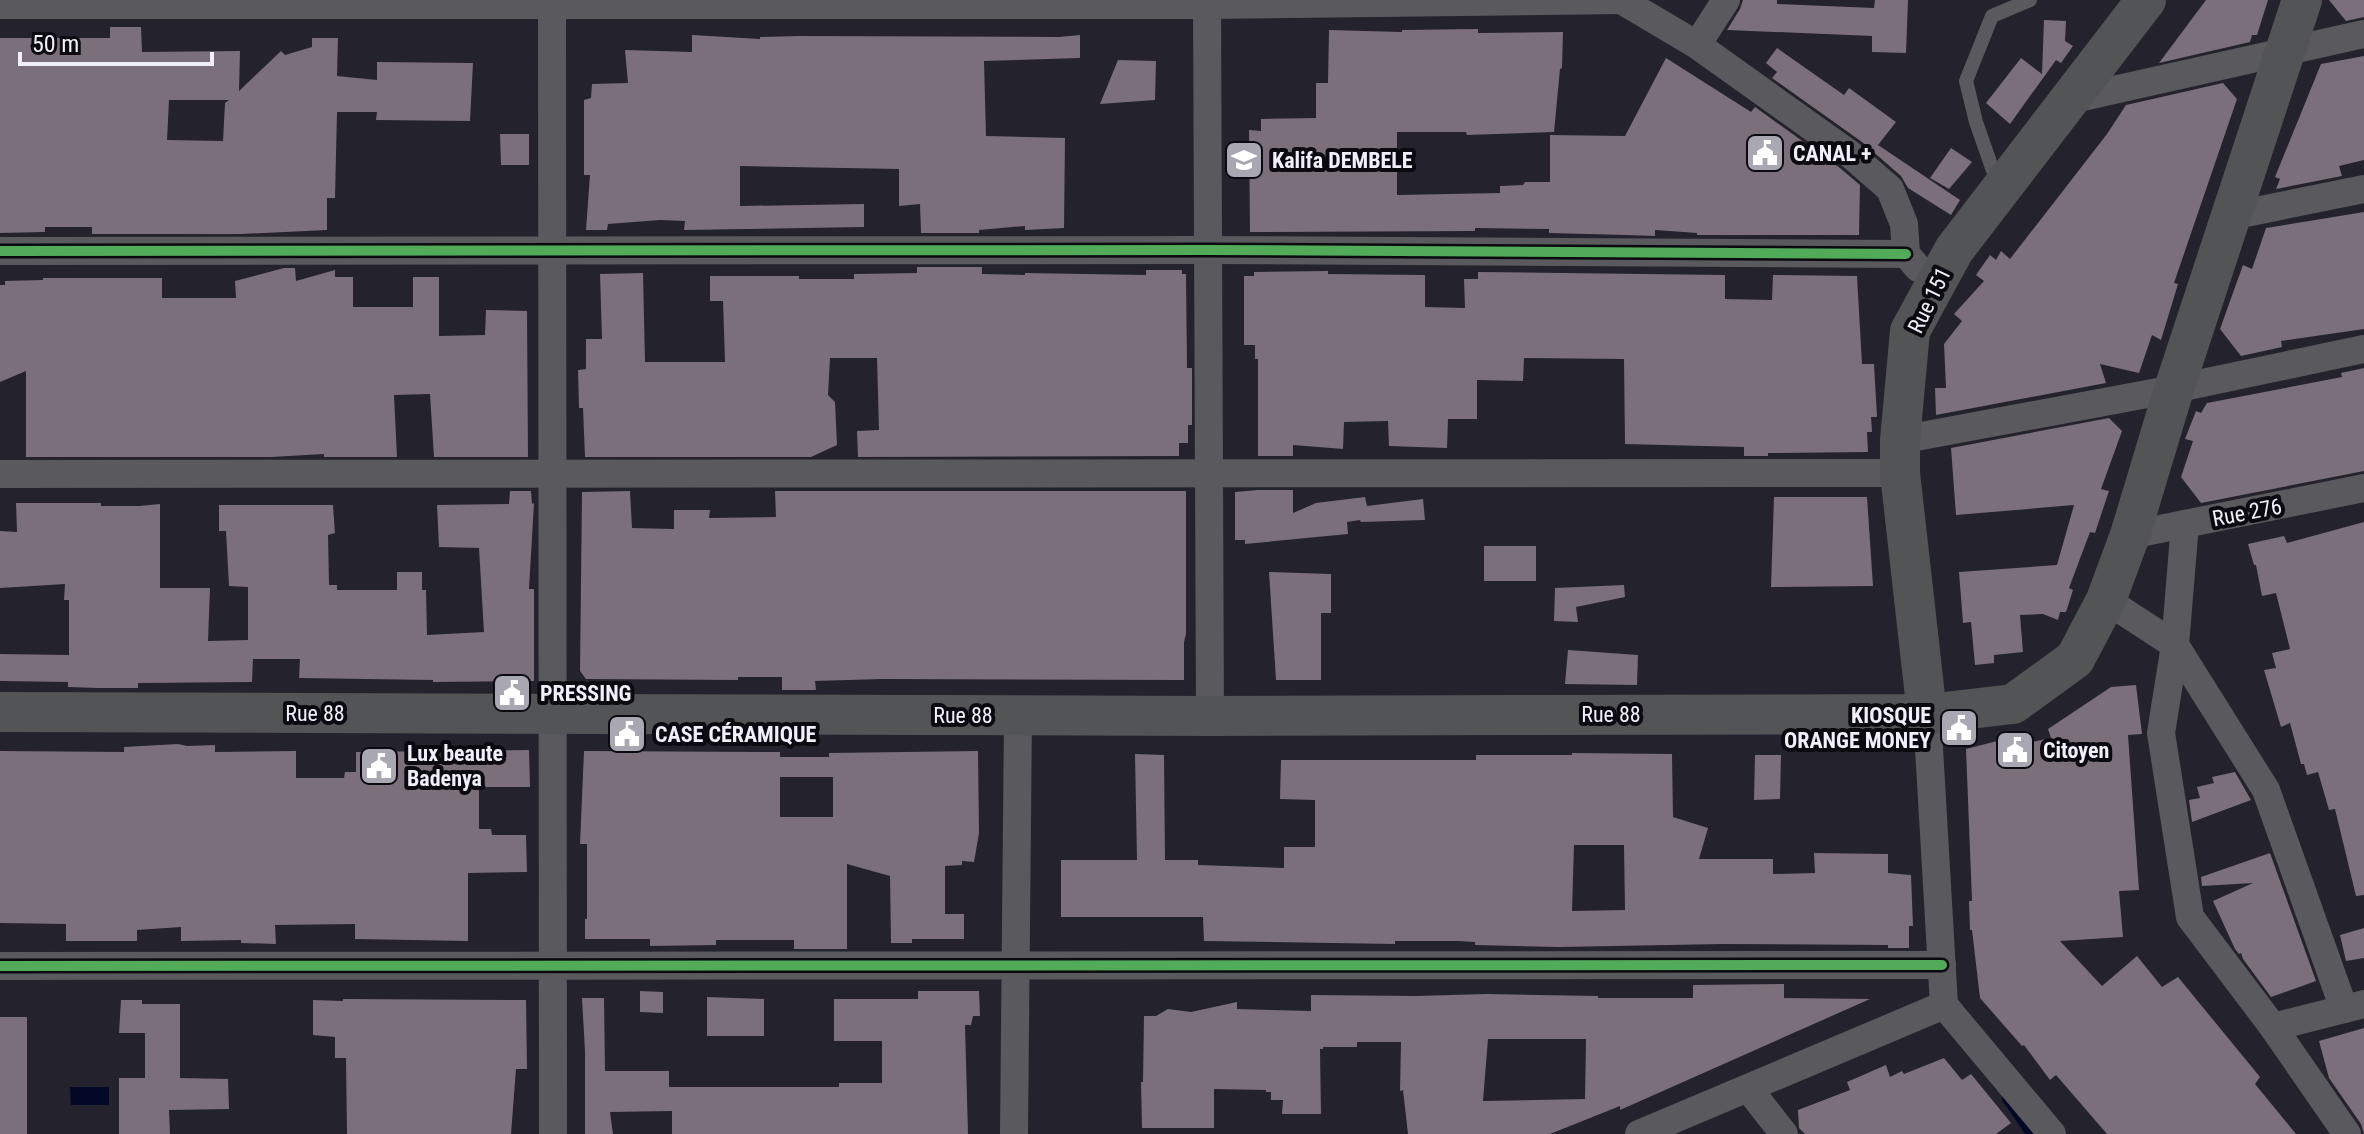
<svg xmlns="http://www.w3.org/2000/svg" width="2364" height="1134" font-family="'Roboto Condensed',sans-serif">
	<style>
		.water { fill: #030827 }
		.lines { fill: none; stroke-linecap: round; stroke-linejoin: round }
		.stream { stroke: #030827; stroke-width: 8 }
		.building { fill: #7a6f7a; fill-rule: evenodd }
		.lane { stroke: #5a595e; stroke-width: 14 }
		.street { stroke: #5a595e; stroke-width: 28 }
		.secondary { stroke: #535456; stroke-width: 40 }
		.cycleway-casing { stroke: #0b0a11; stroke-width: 15 }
		.cycleway { stroke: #51ab58; stroke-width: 10 }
		.labels { text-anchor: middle; stroke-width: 8; stroke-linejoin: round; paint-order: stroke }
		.poi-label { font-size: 22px; font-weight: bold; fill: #f1effa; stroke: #0b0a11; text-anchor: start }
		.street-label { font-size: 22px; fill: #f1effa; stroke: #0b0a11 }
	</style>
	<rect width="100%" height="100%" fill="#24222c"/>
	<!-- water -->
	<polygon class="water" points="70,1087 109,1087 109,1105 71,1105"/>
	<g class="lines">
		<!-- stream -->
		<polyline class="stream" points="2006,1099 2030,1134"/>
	</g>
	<!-- building -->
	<g class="building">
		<polygon points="1743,0 1777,0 1777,4 1874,8 1875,0 1908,0 1906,53 1872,52 1872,36 1727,30 1740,9"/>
		<polygon points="2206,0 2268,0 2257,35 2252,35 2250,42 2159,63"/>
		<polygon points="2329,0 2364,0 2364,17 2346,21"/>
		<polygon points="2044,20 2066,21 2065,41 2073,46 2061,63 2056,60 2010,124 1986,103 2021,58 2042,74"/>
		<path d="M110,27H141L142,52L240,51L239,91L281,51L285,55L312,47V38H338L337,76L377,80V62L473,63L470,121L376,120L377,112H337L335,198H327V230L241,234H92V227H45V232L0,233V38H110ZM169,100H229L225,103L223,141L167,140Z"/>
		<polygon points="1478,29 1478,33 1563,32 1562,68 1560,69 1554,132 1467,135 1466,132 1397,132 1397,195 1500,193 1500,186 1523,185 1525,182 1550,182 1550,135 1625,136 1666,58 1751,112 1755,107 1840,168 1860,185 1859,235 1697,235 1697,233 1655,230 1655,236 1626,235 1549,233 1549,229 1475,228 1475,231 1250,232 1249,130 1261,131 1261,119 1316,118 1316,83 1328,83 1329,30 1402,32 1402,30"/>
		<polygon points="692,35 760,39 760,37 798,36 1059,37 1080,35 1080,58 984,61 986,136 1065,138 1064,228 1025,230 1025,226 979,230 979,233 921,233 920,204 899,206 899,169 740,166 740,206 864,204 864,227 684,230 685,221 660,220 608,224 607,230 586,230 590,175 584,175 584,100 591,98 592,84 628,83 625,50 692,52"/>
		<polygon points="1777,48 1844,95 1849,88 1896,122 1878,145 1960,200 1951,215 1908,188 1901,176 1862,142 1772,78 1777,72 1766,63"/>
		<polygon points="2364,56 2364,160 2339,166 2342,176 2276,189 2280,179 2275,177 2321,64"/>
		<polygon points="1118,60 1156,61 1155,100 1100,104"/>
		<polygon points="2223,83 2237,99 2174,283 2178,284 2161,340 2152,335 2139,373 2100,364 2106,383 1936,415 1935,388 1946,388 1944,344 1962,321 1954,314 1984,281 1976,275 1990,255 1996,260 2001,251 2010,259 2107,134 2126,105"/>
		<polygon points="500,134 529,134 529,165 501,165"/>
		<polygon points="1951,148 1972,162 1949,189 1930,178"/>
		<polygon points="2364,212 2364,329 2281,341 2282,347 2241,356 2220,329 2243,265 2252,269 2266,228"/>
		<polygon points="917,267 982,267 982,274 1025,275 1025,273 1146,275 1146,270 1182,270 1182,274 1186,274 1187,368 1192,368 1192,425 1188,425 1188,443 1179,443 1179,456 858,457 857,431 879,430 877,358 830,358 828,395 835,402 837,445 811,457 585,457 583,408 579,408 578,370 586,369 586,339 602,339 600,274 643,273 645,362 725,362 723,301 710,301 710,276 799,276 799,279 854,279 854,274 917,273"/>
		<polygon points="284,268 295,268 296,281 335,270 335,277 353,277 353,307 413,307 413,277 439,277 439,336 485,335 486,310 527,311 528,457 434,457 430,394 394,395 397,457 324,457 324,454 271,457 26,457 26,371 0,382 0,285 5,285 5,281 43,280 43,278 162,278 162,298 236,298 235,281"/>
		<polygon points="1328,271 1328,274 1425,275 1425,307 1465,308 1464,279 1478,279 1478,272 1725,275 1725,299 1772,300 1773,275 1857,276 1862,364 1874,364 1877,417 1871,417 1872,432 1867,432 1868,452 1768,453 1768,456 1744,456 1744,447 1625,444 1624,359 1524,358 1523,381 1477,380 1477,419 1448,419 1447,448 1389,446 1388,421 1344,422 1343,449 1293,445 1293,456 1258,456 1258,359 1255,359 1255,345 1244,345 1244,276 1254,276 1254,272"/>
		<polygon points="2364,368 2364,471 2201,503 2181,477 2193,441 2185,439 2196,411 2201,413 2207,403 2342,377 2341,373"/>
		<polygon points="2109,418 2122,431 2101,489 2109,491 2095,533 2090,532 2069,588 2073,590 2066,612 2060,612 2058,620 2043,614 2020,615 2023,652 1994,655 1994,663 1975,665 1971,622 1963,623 1959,572 2057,565 2074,505 1956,515 1951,448"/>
		<polygon points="1258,490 1293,490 1293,513 1316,503 1365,497 1367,506 1423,499 1425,520 1361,522 1360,520 1347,522 1348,534 1245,544 1245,540 1235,540 1235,492"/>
		<polygon points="510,491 531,491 532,504 534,503 529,589 534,589 534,681 433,682 433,680 299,678 300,659 253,659 252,682 138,683 138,688 98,688 68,687 68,682 0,681 0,654 69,655 69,600 64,600 65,584 0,588 0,531 17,532 16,503 101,503 101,506 139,506 160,504 160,588 210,588 208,641 248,640 248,587 229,586 226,531 219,531 219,505 333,505 335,533 328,535 329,585 337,585 337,590 397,590 397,572 422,572 422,590 426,590 427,635 484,632 479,548 439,547 437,505 509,504"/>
		<polygon points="630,491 632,528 674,529 674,510 710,510 709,518 776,517 775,491 1186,491 1186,634 1184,642 1184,680 881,679 815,681 816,690 782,690 782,677 738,677 738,680 586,679 580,671 582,492"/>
		<polygon points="1774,497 1867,497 1873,586 1771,587"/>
		<polygon points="2364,522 2364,895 2356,896 2335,809 2329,810 2318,772 2307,775 2304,764 2301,764 2290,723 2281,727 2264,670 2276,668 2272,653 2290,649 2276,593 2262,596 2256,565 2254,565 2248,544 2284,536 2287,543"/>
		<rect x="1484" y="546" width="52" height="35"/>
		<polygon points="1269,572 1331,574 1331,613 1321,613 1321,680 1276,680"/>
		<polygon points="1624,585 1625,597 1576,607 1578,622 1554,621 1555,588"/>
		<polygon points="1568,650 1638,655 1637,685 1565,684"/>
		<polygon points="2136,685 2142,734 2128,735 2139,890 2119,891 2123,937 2060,941 2102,986 2137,956 2162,987 2178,977 2260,1077 2255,1084 2296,1134 2107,1134 2056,1075 2050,1080 2024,1045 2022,1046 1980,998 1972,930 1970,930 1969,901 1972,901 1966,749 2001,740 2002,748 2051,738 2048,729 2111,687"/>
		<polygon points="178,744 187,746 215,745 215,752 296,751 296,778 344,778 345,772 356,772 356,752 529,750 530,787 479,787 479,829 491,829 492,835 526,835 527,872 468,873 468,941 355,939 355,924 275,925 276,944 241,943 241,940 181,941 181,927 137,930 137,941 66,941 66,924 0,923 0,751 124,752 124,747"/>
		<path d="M584,751L780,752V757H829V753L978,751L979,833L974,862L962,861V865L945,866V914H964V939H912V943H891L890,876L847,864V949H794V940H716V945L650,946V939H585V919H587V844H580ZM780,777H833V817H780Z"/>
		<path d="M1572,753L1672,754L1673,817L1708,828L1699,859H1773V874L1815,873L1814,853L1888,854V873L1911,875L1913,926H1909V948H1888V945L1723,944L1559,947L1475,945V942L1458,941H1395V944L1204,941L1203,917H1061V860H1137L1135,754L1164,755L1165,860H1198V865L1284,868V847H1315V800L1280,799L1281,760H1476V755H1572ZM1574,845H1624L1625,910L1572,911Z"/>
		<polygon points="1755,755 1781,755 1780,799 1754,800"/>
		<polygon points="2235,772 2251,800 2192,822 2189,800 2200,798 2197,787 2214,783 2212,777"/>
		<polygon points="2270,853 2316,981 2271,997 2243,959 2241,953 2239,954 2235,949 2213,901 2253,883 2202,886 2201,877"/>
		<polygon points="2364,928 2364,958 2346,961 2340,935"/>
		<path d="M1784,984V998L1870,999L1620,1110V1106L1550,1134H1408L1403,1090L1400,1091L1401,1042H1357V1047H1323V1049H1320L1321,1114H1282L1283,1100H1271V1092H1266V1090L1214,1089V1128H1142L1141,1082H1143L1144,1016H1156L1168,1009L1191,1012L1237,1002V1009L1311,1011V995L1416,996L1487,994L1598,996V998H1693V985ZM1488,1039H1586L1585,1099L1483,1101Z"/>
		<polygon points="640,991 663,992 663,1013 640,1012"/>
		<polygon points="918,991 979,991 980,1016 973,1016 971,1025 965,1025 968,1134 672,1134 672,1111 610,1112 613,1134 585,1134 585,1051 582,998 604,998 605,1071 669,1071 669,1087 839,1087 839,1083 882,1083 882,1041 834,1041 834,999 918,999"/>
		<polygon points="707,997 764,999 764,1036 707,1036"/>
		<polygon points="343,999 526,1000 527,1069 516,1069 511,1134 347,1134 346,1058 335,1058 335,1037 313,1035 313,1000 343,1001"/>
		<polygon points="121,1000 142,1000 142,1004 180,1004 180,1078 228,1079 229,1109 169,1110 170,1134 119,1134 119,1078 145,1078 145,1033 119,1033"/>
		<rect x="0" y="1017" width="27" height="117"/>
		<polygon points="2364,1028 2364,1134 2361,1124 2329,1078 2319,1041"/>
		<polygon points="1944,1058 1962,1080 1971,1074 2011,1123 1996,1134 1805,1134 1799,1128 1798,1110 1850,1090 1847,1082 1886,1065 1890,1077 1902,1071 1904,1074"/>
	</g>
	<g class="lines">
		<!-- lane -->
		<polyline class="lane" points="1998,185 1976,122 1966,81 1992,16 2030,0"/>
		<!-- street -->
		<g class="street">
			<polyline points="552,0 553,1134"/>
			<polyline points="1207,0 1210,716"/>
			<polyline points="1621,0 1697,45 1851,155 1890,189 1904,224 1906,254 1918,268"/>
			<polyline points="0,5 1207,5 1623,0"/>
			<polyline points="1697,45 1726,0"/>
			<polyline points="2069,100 2364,34"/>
			<polyline points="2231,216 2364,189"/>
			<polyline points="0,251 1208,250 1906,254"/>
			<polyline points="1900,440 2174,389 2364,349"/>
			<polyline points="0,474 1900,473"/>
			<polyline points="2185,524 2175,645 2266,790 2344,1009"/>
			<polyline points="2130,535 2364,488"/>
			<polyline points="2106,600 2175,645 2161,733 2190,917 2273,1027 2347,1134"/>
			<polyline points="1927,714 1944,1005 2052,1134"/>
			<polyline points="0,966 1942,965"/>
			<polyline points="2273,1027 2364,1004"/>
			<polyline points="1748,1088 1784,1134"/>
			<polyline points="1014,1134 1018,715"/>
			<polyline points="1639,1134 1944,1005"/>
		</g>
		<!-- secondary -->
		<g class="secondary">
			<polyline points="0,712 1210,716 1927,714 2013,704 2075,659 2106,600 2130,535 2174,389 2302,0"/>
			<polyline points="1927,714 1900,473 1900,440 1910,331 1954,250 2146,0"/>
		</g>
		<defs>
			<g id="cycleway">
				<polyline points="0,251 1208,250 1906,254"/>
				<polyline points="0,966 1942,965"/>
			</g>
		</defs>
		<!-- cycleway casing -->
		<use href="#cycleway" class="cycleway-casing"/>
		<!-- cycleway -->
		<use href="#cycleway" class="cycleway"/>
	</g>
	<!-- icons -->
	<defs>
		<symbol id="civic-square" viewBox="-11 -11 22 22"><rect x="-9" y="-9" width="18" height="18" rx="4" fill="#a9a7b2" stroke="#0b0a11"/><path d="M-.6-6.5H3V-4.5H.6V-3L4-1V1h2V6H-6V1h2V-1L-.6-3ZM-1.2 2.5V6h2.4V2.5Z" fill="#fff"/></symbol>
		<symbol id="school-square" viewBox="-11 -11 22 22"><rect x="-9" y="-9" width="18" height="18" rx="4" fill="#a9a7b2" stroke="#0b0a11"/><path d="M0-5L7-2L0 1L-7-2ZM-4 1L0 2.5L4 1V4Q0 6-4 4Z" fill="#fff"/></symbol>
	</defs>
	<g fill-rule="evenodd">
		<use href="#civic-square" x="1743" y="131" width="44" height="44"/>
		<use href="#school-square" x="1222" y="138" width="44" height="44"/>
		<use href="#civic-square" x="490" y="671" width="44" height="44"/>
		<use href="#civic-square" x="1937" y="706" width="44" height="44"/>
		<use href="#civic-square" x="605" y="712" width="44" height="44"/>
		<use href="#civic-square" x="1993" y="728" width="44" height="44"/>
		<use href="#civic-square" x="357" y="744" width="44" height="44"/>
	</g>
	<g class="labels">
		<!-- poi labels -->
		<g class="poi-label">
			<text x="1793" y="161">CANAL +</text>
			<text x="1272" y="168">Kalifa DEMBELE</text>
			<text x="540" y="701">PRESSING</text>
			<text x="1931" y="723" text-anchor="end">KIOSQUE<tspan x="1931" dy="25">ORANGE MONEY</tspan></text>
			<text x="655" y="742">CASE CÉRAMIQUE</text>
			<text x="2043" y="758">Citoyen</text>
			<text x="407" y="761">Lux beaute<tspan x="407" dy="25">Badenya</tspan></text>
		</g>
		<!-- street labels -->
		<g class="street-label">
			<text transform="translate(1929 300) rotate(-64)" y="8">Rue 151</text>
			<text transform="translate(2247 512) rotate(-11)" y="8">Rue 276</text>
			<text x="315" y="721">Rue 88</text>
			<text x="1611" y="722">Rue 88</text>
			<text x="963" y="723">Rue 88</text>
		</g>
	</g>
	<!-- scale -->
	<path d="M20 52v12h192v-12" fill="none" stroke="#f1effa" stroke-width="4"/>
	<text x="32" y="52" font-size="24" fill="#f1effa" stroke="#0b0a11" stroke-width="6" paint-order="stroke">50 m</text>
</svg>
